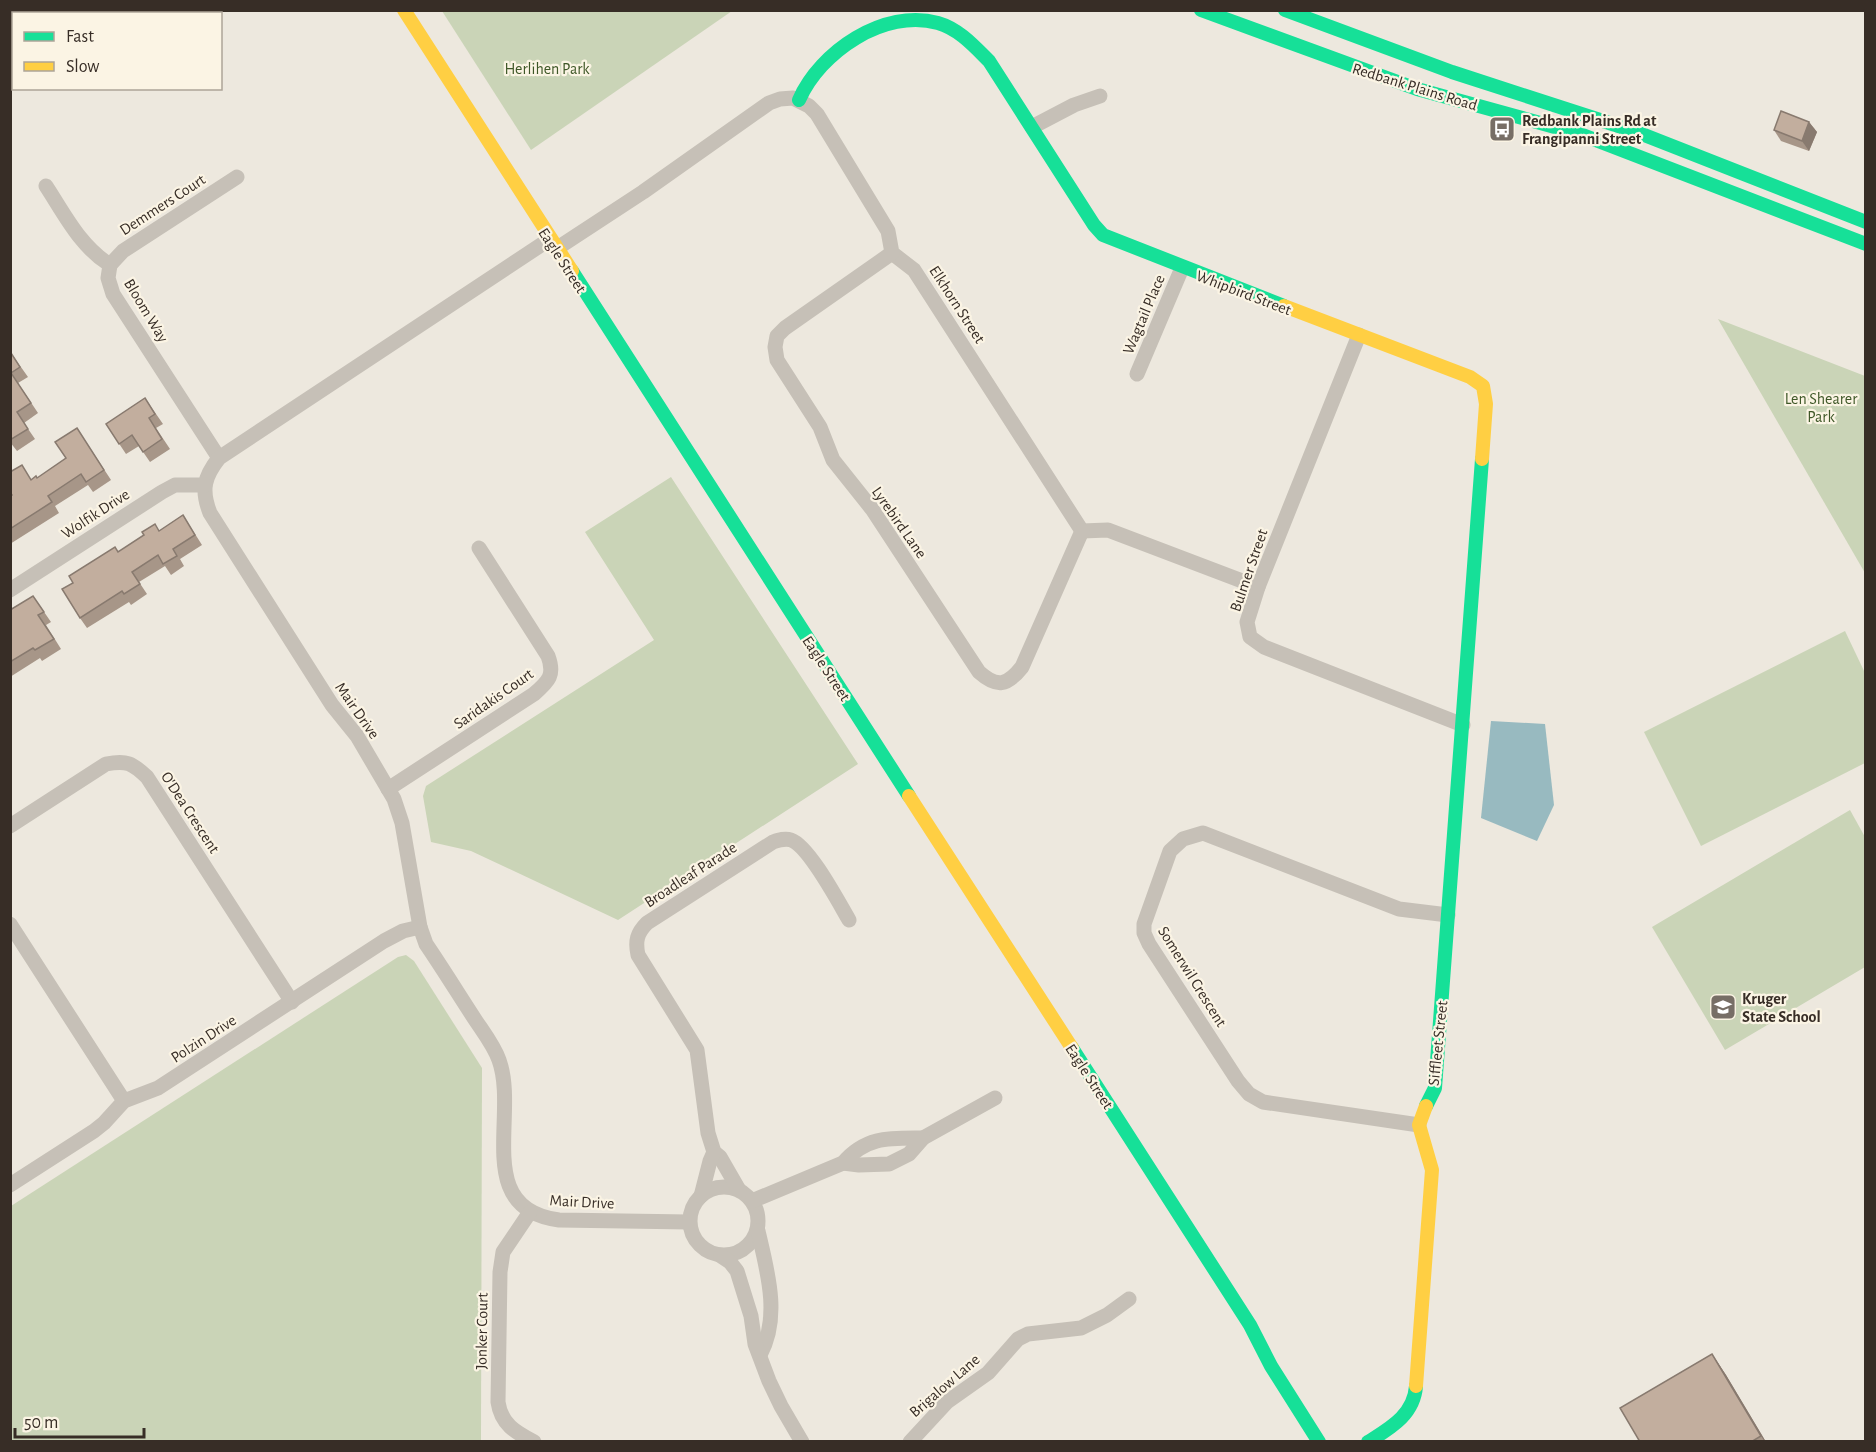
<svg xmlns="http://www.w3.org/2000/svg" width="1876" height="1452" font-family="'Alegreya Sans',sans-serif">
	<style>
		.green { fill: #cad4b7 }
		.water { fill: #98bac0 }
		.lines { fill: none; stroke-linecap: round; stroke-linejoin: round }
		.street { stroke: #c6c0b7; stroke-width: 15 }
		.fast { stroke: #16e098; stroke-width: 14 }
		.slow { stroke: #ffcf43; stroke-width: 14 }
		.wall { fill: #a79688 }
		.shaded-wall { fill: #887a6f }
		.building { fill: #c2ae9e; stroke: #887a6f; stroke-width: 1.5 }
		.labels { text-anchor: middle; stroke-width: 4.5; stroke-linejoin: round; paint-order: stroke }
		.park-label { font-size: 16px; fill: #3e5727; stroke: #fbf4e4 }
		.street-label { font-size: 16px; fill: #372d26; stroke: #fbf4e4 }
		.poi-label { font-size: 16px; font-weight: bold; fill: #372d26; stroke: #fbf4e4; text-anchor: start }
	</style>
	<rect width="100%" height="100%" fill="#ede8de"/>
	<!-- green -->
	<g class="green">
		<polygon points="442,11 732,11 531,150"/>
		<polygon points="1718,319 1865,376 1865,573"/>
		<polygon points="671,477 858,764 618,920 471,851 431,842 423,796 426,786 654,640 585,532"/>
		<polygon points="1845,631 1865,673 1865,763 1701,846 1644,732"/>
		<polygon points="1850,810 1865,837 1865,967 1725,1050 1652,927"/>
		<polygon points="406,955 414,961 482,1068 481,1441 11,1441 11,1206 398,957"/>
	</g>
	<!-- water -->
	<polygon class="water" points="1491,721 1545,724 1554,805 1537,841 1481,818"/>
	<g class="lines">
		<!-- street -->
		<g class="street">
			<polyline points="107,14 108,10"/>
			<polyline points="10,81 14,79"/>
			<polyline points="1032,127 1074,105 1100,96"/>
			<path d="M46,186C65,215 80,246 110,265L108,278L113,294L219,458"/>
			<path d="M550,239L219,458C204,477 201,490 210,513L332,705L357,736L394,799L402,823L420,927L426,944C443,969 459,995 476,1021C484,1033 494,1046 499,1060C519,1115 472,1209 559,1220L689,1222"/>
			<polyline points="556,249 643,192 769,103 780,99 793,98 809,106 817,114 888,231 892,253 914,270 1082,531 1108,530 1258,587"/>
			<path d="M892,253L785,328L777,336L775,347L777,360L820,427L833,460L872,509L979,672C997,688 1007,686 1022,667L1082,531"/>
			<polyline points="110,265 123,251 237,177"/>
			<polyline points="1359,335 1258,587 1247,622 1250,637 1264,647 1463,725"/>
			<polyline points="1137,374 1182,268"/>
			<polyline points="10,590 162,492 175,485 205,485"/>
			<path d="M388,789L534,694C549,681 555,675 548,656L479,548"/>
			<path d="M10,826L106,764C127,760 132,763 147,777L292,1002"/>
			<polyline points="10,924 124,1101"/>
			<polyline points="1419,1125 1263,1102 1249,1094 1238,1081 1149,944 1144,933 1144,924 1170,851 1183,839 1203,833 1399,909 1448,915"/>
			<polyline points="843,1163 859,1165 889,1164 909,1154 923,1138 995,1098"/>
			<polyline points="10,1185 94,1131 104,1123 124,1101 158,1088 384,941 403,931 420,927"/>
			<circle cx="724" cy="1221" r="34"/>
			<path d="M739,1190L720,1157L714,1152L708,1133L697,1050L638,955C635,941 637,933 647,923L773,842C779,840 785,838 791,840C809,846 839,903 849,920"/>
			<polyline points="701,1196 710,1161 714,1152"/>
			<path d="M752,1201L843,1163C866,1136 890,1138 923,1138"/>
			<path d="M530,1212L503,1252L500,1272L498,1402C501,1424 515,1432 534,1442"/>
			<path d="M758,1231C767,1270 781,1317 760,1355"/>
			<polyline points="721,1256 730,1262 737,1271 751,1316 755,1344 769,1381 781,1406 802,1442"/>
			<polyline points="910,1442 947,1402 988,1373 1018,1339 1028,1334 1081,1328 1107,1315 1129,1299"/>
		</g>
		<!-- fast -->
		<g class="fast">
			<polyline points="1201,10 1417,89 1580,134 1866,244"/>
			<polyline points="1285,10 1452,72 1634,131 1866,222"/>
			<path d="M799,100C820,52 884,8 938,23C959,29 974,46 989,61L1094,225L1103,235L1284,306"/>
			<polyline points="572,271 909,796"/>
			<polyline points="1072,1048 1250,1325 1271,1366 1319,1442"/>
			<polyline points="1426,1106 1435,1088 1482,459"/>
			<path d="M1368,1442C1390,1428 1414,1415 1416,1386"/>
		</g>
		<!-- slow -->
		<g class="slow">
			<polyline points="404,10 572,271"/>
			<polyline points="1284,306 1470,377 1483,386 1486,404 1482,459"/>
			<polyline points="909,796 1072,1048"/>
			<polyline points="1416,1386 1432,1170 1419,1125 1426,1106"/>
		</g>
	</g>
	<!-- wall -->
	<g class="wall">
		<polygon points="1809,122 1817,132 1809,151 1781,141 1774,130"/>
		<polygon points="11,353 28,377 18,383 38,413 24,423 35,439 17,451 10,442"/>
		<polygon points="145,398 163,424 156,428 170,449 150,462 139,446 126,454 106,424"/>
		<polygon points="77,428 111,480 93,492 88,485 55,506 59,513 10,544 10,496 32,479 37,478 66,458"/>
		<polygon points="183,515 202,545 180,559 184,566 171,575 165,566 139,582 147,594 131,605 129,602 87,628 80,618 73,583 118,552 159,531"/>
		<polygon points="33,596 51,622 46,625 61,649 42,661 40,658 10,677 10,610"/>
		<polygon points="1712,1354 1726,1375 1766,1442 1640,1442"/>
	</g>
	<!-- shaded-wall -->
	<g class="shaded-wall">
		<polygon points="1809,122 1817,132 1809,151 1802,141"/>
		<polygon points="1712,1354 1726,1375 1766,1442 1765,1442 1761,1436"/>
	</g>
	<!-- building -->
	<g class="building">
		<polygon points="1781,111 1809,122 1802,141 1774,130"/>
		<polygon points="11,353 20,367 11,373 31,403 17,412 28,429 10,440"/>
		<polygon points="145,398 155,414 149,418 162,439 143,452 132,435 119,444 106,424"/>
		<polygon points="77,428 104,470 86,482 81,474 48,496 52,502 10,529 10,496 12,495 10,492 10,472 22,465 31,480 36,476 37,478 66,458 55,442"/>
		<polygon points="183,515 195,535 173,549 177,556 163,564 158,555 132,572 140,584 124,594 122,591 80,618 62,589 73,583 69,576 115,547 118,552 144,535 142,532 155,524 159,531"/>
		<polygon points="33,596 44,612 38,615 54,639 35,650 33,648 10,662 10,610"/>
		<polygon points="1712,1354 1761,1436 1751,1442 1640,1442 1620,1408"/>
	</g>
	<!-- icons -->
	<defs>
		<symbol id="bus-square" viewBox="-11 -11 22 22"><rect x="-9" y="-9" width="18" height="18" rx="4" fill="#776e66" stroke="#fbf4e4"/><path d="M-5-6H5V4H4V6H2V4H-2V6H-4V4H-5ZM-3.5-4V0h7V-4ZM-3.5 1.2v1.5H-2V1.2ZM2 1.2v1.5H3.5V1.2Z" fill="#fff"/></symbol>
		<symbol id="school-square" viewBox="-11 -11 22 22"><rect x="-9" y="-9" width="18" height="18" rx="4" fill="#776e66" stroke="#fbf4e4"/><path d="M0-5L7-2L0 1L-7-2ZM-4 1L0 2.5L4 1V4Q0 6-4 4Z" fill="#fff"/></symbol>
	</defs>
	<g fill-rule="evenodd">
		<use href="#bus-square" x="1487" y="114" width="30" height="30"/>
		<use href="#school-square" x="1708" y="992" width="30" height="30"/>
	</g>
	<g class="labels">
		<!-- park labels -->
		<g class="park-label">
			<text x="547" y="74">Herlihen Park</text>
			<text x="1821" y="404">Len Shearer<tspan x="1821" dy="18">Park</tspan></text>
		</g>
		<!-- street labels -->
		<g class="street-label">
			<text transform="translate(1415 86) rotate(17)" y="6">Redbank Plains Road</text>
			<text transform="translate(162 204) rotate(-33)" y="6">Demmers Court</text>
			<text transform="translate(563 260) rotate(57)" y="6">Eagle Street</text>
			<text transform="translate(1244 292) rotate(21)" y="6">Whipbird Street</text>
			<text transform="translate(958 304) rotate(57)" y="6">Elkhorn Street</text>
			<text transform="translate(147 310) rotate(59)" y="6">Bloom Way</text>
			<text transform="translate(1143 314) rotate(-67)" y="6">Wagtail Place</text>
			<text transform="translate(95 513) rotate(-33)" y="6">Wolfik Drive</text>
			<text transform="translate(900 522) rotate(55)" y="6">Lyrebird Lane</text>
			<text transform="translate(1248 570) rotate(-71)" y="6">Bulmer Street</text>
			<text transform="translate(827 668) rotate(57)" y="6">Eagle Street</text>
			<text transform="translate(493 698) rotate(-35)" y="6">Saridakis Court</text>
			<text transform="translate(358 710) rotate(55)" y="6">Mair Drive</text>
			<text transform="translate(191 812) rotate(57)" y="6">O'Dea Crescent</text>
			<text transform="translate(690 874) rotate(-33)" y="6">Broadleaf Parade</text>
			<text transform="translate(1193 976) rotate(58)" y="6">Somerwil Crescent</text>
			<text transform="translate(203 1038) rotate(-33)" y="6">Polzin Drive</text>
			<text transform="translate(1437 1043) rotate(-84)" y="6">Siffleet Street</text>
			<text transform="translate(1090 1076) rotate(57)" y="6">Eagle Street</text>
			<text transform="translate(582 1201) rotate(3)" y="6">Mair Drive</text>
			<text transform="translate(481 1331) rotate(-89)" y="6">Jonker Court</text>
			<text transform="translate(944 1385) rotate(-41)" y="6">Brigalow Lane</text>
		</g>
		<!-- poi labels -->
		<g class="poi-label">
			<text x="1522" y="126">Redbank Plains Rd at<tspan x="1522" dy="18">Frangipanni Street</tspan></text>
			<text x="1742" y="1004">Kruger<tspan x="1742" dy="18">State School</tspan></text>
		</g>
	</g>
	<!-- border -->
	<rect width="1876" height="1452" fill="none" stroke="#372d26" stroke-width="24"/>
	<!-- legend -->
	<rect x="12" y="12" width="210" height="78" fill="#fbf4e4" stroke="#ada498" stroke-width="1.5"/>
	<rect x="24" y="32" width="30" height="9" fill="#16e098" stroke="#ada498" stroke-width="1.5"/>
	<text x="66" y="42" font-size="18" fill="#372d26">Fast</text>
	<rect x="24" y="62" width="30" height="9" fill="#ffcf43" stroke="#ada498" stroke-width="1.5"/>
	<text x="66" y="72" font-size="18" fill="#372d26">Slow</text>
	<!-- scale -->
	<path d="M15 1428v9h129v-9" fill="none" stroke="#372d26" stroke-width="3"/>
	<text x="24" y="1428" font-size="18" fill="#372d26" stroke="#fbf4e4" stroke-width="4.5" paint-order="stroke">50 m</text>
</svg>
